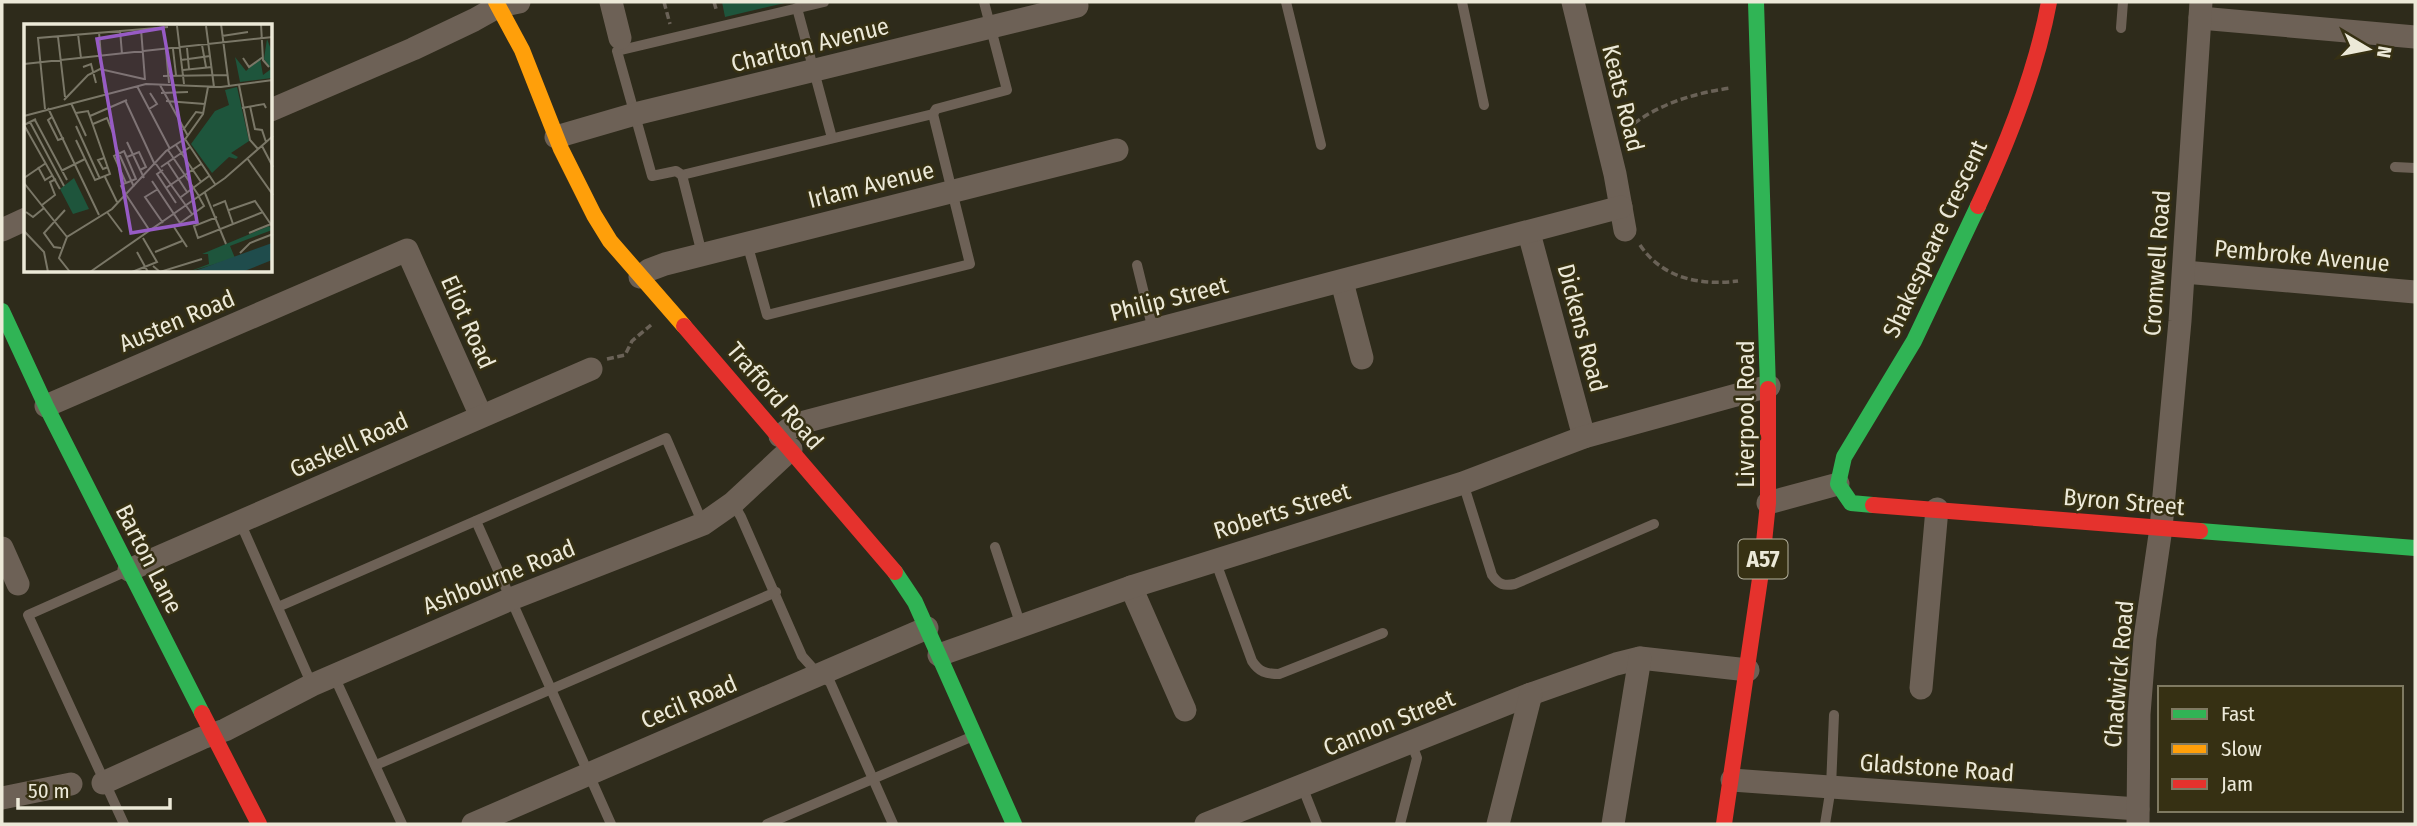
<svg xmlns="http://www.w3.org/2000/svg" width="2417" height="826" font-family="'Fira Sans Condensed',sans-serif">
	<style>
		.green { fill: #1e553c }
		.lines { fill: none; stroke-linecap: round; stroke-linejoin: round }
		.path { stroke: #6a6257; stroke-width: 3.5; stroke-dasharray: 7 3.5; stroke-linecap: butt }
		.lane { stroke: #6d6156; stroke-width: 10 }
		.street { stroke: #6d6156; stroke-width: 23 }
		.fast { stroke: #30b455; stroke-width: 16 }
		.slow { stroke: #ff9f0a; stroke-width: 16 }
		.jam { stroke: #e5322d; stroke-width: 16 }
		.labels { text-anchor: middle; stroke-width: 5; stroke-linejoin: round; paint-order: stroke }
		.shield { fill: #363013; stroke: #b5b29d; stroke-width: 2 }
		.shield-label { font-size: 23px; font-weight: bold; fill: #ece9d8 }
		.street-label { font-size: 24px; fill: #ece9d8; stroke: #363013 }
		.inset-road { fill: none; stroke: #7a7767; stroke-width: 2 }
		.view { fill: #975bc5; fill-opacity: 0.15; stroke: #975bc5; stroke-width: 3.5 }
		.inset-edge { fill: none; stroke: #ece9d8; stroke-width: 3.5 }
	</style>
	<rect width="100%" height="100%" fill="#2e2b1b"/>
	<!-- green -->
	<polygon class="green" points="722,2 789,2 725,17"/>
	<g class="lines">
		<!-- path -->
		<g class="path">
			<polyline points="664,2 670,24"/>
			<polyline points="714,2 717,12"/>
			<path d="M1626,130C1655,105 1693,93 1731,88"/>
			<path d="M1640,245C1662,278 1700,286 1738,281"/>
			<polyline points="607,359 625,355 632,341 651,325"/>
		</g>
		<!-- lane -->
		<g class="lane">
			<polyline points="824,2 617,51 652,176 676,171 682,175 933,114 936,109 1007,90 984,2"/>
			<polyline points="1286,2 1321,145"/>
			<polyline points="1462,2 1484,105"/>
			<polyline points="797,8 832,138"/>
			<polyline points="2121,28 2123,2"/>
			<polyline points="2395,167 2415,168"/>
			<polyline points="682,175 702,254"/>
			<polyline points="747,243 767,315 970,264 933,114"/>
			<polyline points="1137,265 1153,330"/>
			<path d="M1463,483L1492,575C1499,585 1504,586 1515,584L1654,524"/>
			<polyline points="733,503 741,517 802,656 819,675 830,682 893,824"/>
			<polyline points="476,521 611,824"/>
			<polyline points="240,522 312,685"/>
			<polyline points="995,547 1021,626"/>
			<path d="M1215,560L1252,661C1259,672 1266,674 1279,674L1383,633"/>
			<polyline points="278,607 666,438 703,524"/>
			<polyline points="334,676 402,824"/>
			<polyline points="376,765 776,592"/>
			<polyline points="1302,786 1317,824"/>
			<polyline points="124,824 28,615 127,571"/>
			<polyline points="767,824 971,737"/>
			<polyline points="1400,824 1417,758 1411,742"/>
			<polyline points="1825,824 1831,787 1834,715"/>
		</g>
		<!-- street -->
		<g class="street">
			<polyline points="611,2 620,38"/>
			<polyline points="1573,2 1615,174 1625,230"/>
			<polyline points="2200,18 2415,37"/>
			<polyline points="271,110 413,49 474,20 499,6 519,2"/>
			<polyline points="556,137 635,114 1077,6"/>
			<polyline points="2,230 26,219"/>
			<polyline points="1529,233 1584,437"/>
			<polyline points="2184,272 2415,292"/>
			<polyline points="640,277 649,270 665,264 1117,150"/>
			<polyline points="1342,282 1362,358"/>
			<polyline points="46,406 407,250 481,416"/>
			<polyline points="780,436 789,429 804,422 1621,207"/>
			<polyline points="1768,503 1838,484"/>
			<polyline points="2,548 18,584"/>
			<polyline points="129,570 591,369"/>
			<polyline points="1131,587 1185,710"/>
			<polyline points="939,655 1131,587 1463,483 1584,437 1769,386"/>
			<polyline points="1921,688 1937,509"/>
			<polyline points="1732,780 2138,809"/>
			<polyline points="103,783 202,738 225,730 312,685 511,599 703,524 733,503 791,449"/>
			<polyline points="2,798 71,784"/>
			<polyline points="473,824 927,628"/>
			<polyline points="1206,824 1531,694 1616,664 1640,658 1748,670"/>
			<polyline points="1498,824 1531,694"/>
			<polyline points="1613,824 1640,658"/>
			<polyline points="2138,824 2139,714 2145,638 2161,528 2180,321 2201,2"/>
		</g>
		<!-- fast -->
		<g class="fast">
			<polyline points="1756,2 1768,389"/>
			<polyline points="2,311 46,406 202,713"/>
			<polyline points="1873,505 1851,503 1838,484 1844,457 1914,341 1978,206"/>
			<polyline points="2200,531 2415,548"/>
			<polyline points="895,572 915,602 1014,824"/>
		</g>
		<!-- slow -->
		<polyline class="slow" points="496,2 522,50 561,149 594,215 610,241 684,326"/>
		<!-- jam -->
		<g class="jam">
			<path d="M1978,206C2008,142 2036,72 2049,2"/>
			<polyline points="684,326 895,572"/>
			<polyline points="1873,505 2200,531"/>
			<polyline points="202,713 259,824"/>
			<polyline points="1724,824 1761,572 1768,503 1768,389"/>
		</g>
	</g>
	<g class="labels">
		<!-- shield labels -->
		<rect class="shield" x="1738.5" y="539.5" width="49" height="39" rx="5"/>
		<g class="shield-label">
			<text x="1763" y="567">A57</text>
		</g>
		<!-- street labels -->
		<g class="street-label">
			<text transform="translate(810 45) rotate(-14)" y="8">Charlton Avenue</text>
			<text transform="translate(1623 98) rotate(76)" y="8">Keats Road</text>
			<text transform="translate(871 185) rotate(-14)" y="8">Irlam Avenue</text>
			<text transform="translate(1935 239) rotate(-65)" y="8">Shakespeare Crescent</text>
			<text transform="translate(2302 256) rotate(5)" y="8">Pembroke Avenue</text>
			<text transform="translate(2157 263) rotate(-86)" y="8">Cromwell Road</text>
			<text transform="translate(1169 299) rotate(-14)" y="8">Philip Street</text>
			<text transform="translate(177 321) rotate(-23)" y="8">Austen Road</text>
			<text transform="translate(468 322) rotate(66)" y="8">Eliot Road</text>
			<text transform="translate(1582 328) rotate(75)" y="8">Dickens Road</text>
			<text transform="translate(775 396) rotate(49)" y="8">Trafford Road</text>
			<text transform="translate(1746 414) rotate(-90)" y="8">Liverpool Road</text>
			<text transform="translate(349 445) rotate(-24)" y="8">Gaskell Road</text>
			<text transform="translate(2124 502) rotate(5)" y="8">Byron Street</text>
			<text transform="translate(1282 511) rotate(-17)" y="8">Roberts Street</text>
			<text transform="translate(149 559) rotate(63)" y="8">Barton Lane</text>
			<text transform="translate(499 577) rotate(-22)" y="8">Ashbourne Road</text>
			<text transform="translate(2119 674) rotate(-85)" y="8">Chadwick Road</text>
			<text transform="translate(689 702) rotate(-23)" y="8">Cecil Road</text>
			<text transform="translate(1389 723) rotate(-22)" y="8">Cannon Street</text>
			<text transform="translate(1937 768) rotate(4)" y="8">Gladstone Road</text>
		</g>
	</g>
	<!-- overview -->
	<g transform="translate(24 24)">
		<rect width="248" height="248" fill="#2e2b1b"/>
		<path d="M243,15L248,28V54L216,58L211,33L222,47L236,34L239,51L247,45L240,35ZM213,63L225,117L207,129L214,133L212,135L205,133L188,149L167,120L191,87L205,81L201,66ZM50,154L65,185L49,190L36,165ZM245,202L248,206L206,222L211,234L164,248L185,240L184,230H178Z" fill="#1e553c"/>
		<path d="M248,219V236L218,248H168Z" fill="#1f4c4c"/>
		<path class="inset-road" d="M197,0L205,62M237,0L239,36L245,43M153,2L160,60M182,2L190,63M117,5L121,56M96,6L98,30M75,8L77,33M54,10L57,34M198,12L224,8M34,13L41,73M178,21L182,43M163,24L165,45M149,25L152,51M142,26L145,59M76,33L81,69M219,34L225,43L239,33M157,36L186,32M0,40L249,13M59,43L67,40L72,59M159,46L188,43M139,52L203,51M136,61L164,112M215,61L226,116L234,125M113,62L146,125M137,69L164,68M40,76L64,51L76,45L120,55M101,76L131,141M142,77L181,80M47,79L62,112M226,82L231,105L238,106L242,118M24,84L75,191M218,84L240,80L242,84M21,85L14,14L144,3M125,85L133,80L126,69M52,89L64,87L86,150L71,156L52,116M0,92L122,60L197,63L249,56M66,92L103,76M28,93L24,96L34,116L40,114M12,95L0,101L36,165M11,96L43,156M6,98L40,162M69,100L83,94L89,109M52,102L76,155M159,106L172,88L179,89M161,115L191,160M103,118L120,154M152,121L177,158M238,122L249,143M92,123L110,163M144,126L175,172M100,127L112,155L102,159L90,132ZM103,133L115,128L122,143L116,146M80,134L74,136L79,145L84,143M223,134L249,171M144,139L163,168M132,140L168,190M14,143L21,156L29,151M137,143L166,123M139,146L133,150L152,179M37,147L61,135M81,153L93,178M0,154L22,139M128,157L156,199L180,182L175,173M0,159L43,213M101,159L97,162L101,169L126,207M142,164L177,140M134,165L121,173L139,199M181,169L202,220M157,173L185,152M18,181L31,171L26,158L32,155M189,182L201,177L209,200M205,186L231,177L248,202M2,188L9,193L20,184M83,188L98,208M193,193L170,202L174,214L239,188M150,203L163,223M0,207L20,228L24,248M225,209L247,200M37,224L30,223L20,209L41,186M113,228L124,248M131,228L158,217M216,229L226,219L249,210M129,242L136,248L178,235M46,248L35,234L43,213L88,185L142,127L162,114L179,90L184,63M66,248L201,154L249,112M108,248L133,238L119,214"/>
		<path class="view" d="M139,4L173,198L107,209L73,15Z"/>
		<rect width="248" height="248" class="inset-edge"/>
	</g>
	<!-- border -->
	<rect width="2417" height="826" fill="none" stroke="#ece9d8" stroke-width="7"/>
	<!-- legend -->
	<rect x="2158" y="686" width="245" height="126" fill="#363013" stroke="#7f7a62" stroke-width="2"/>
	<rect x="2172" y="709" width="35" height="10" fill="#30b455" stroke="#7f7a62" stroke-width="2"/>
	<text x="2221" y="721" font-size="21" fill="#ece9d8">Fast</text>
	<rect x="2172" y="744" width="35" height="10" fill="#ff9f0a" stroke="#7f7a62" stroke-width="2"/>
	<text x="2221" y="756" font-size="21" fill="#ece9d8">Slow</text>
	<rect x="2172" y="779" width="35" height="10" fill="#e5322d" stroke="#7f7a62" stroke-width="2"/>
	<text x="2221" y="791" font-size="21" fill="#ece9d8">Jam</text>
	<!-- north arrow -->
	<g transform="translate(2368 49) rotate(100)" stroke="#363013" stroke-width="5" paint-order="stroke">
	<path d="M0-5L12 26L0 18L-12 26Z" fill="#ece9d8"/>
	<text y="-10" font-size="19" font-weight="bold" text-anchor="middle" fill="#ece9d8">N</text>
	</g>
	<!-- scale -->
	<path d="M18 798v10h152v-10" fill="none" stroke="#ece9d8" stroke-width="3.5"/>
	<text x="28" y="798" font-size="21" fill="#ece9d8" stroke="#363013" stroke-width="5" paint-order="stroke">50 m</text>
</svg>
